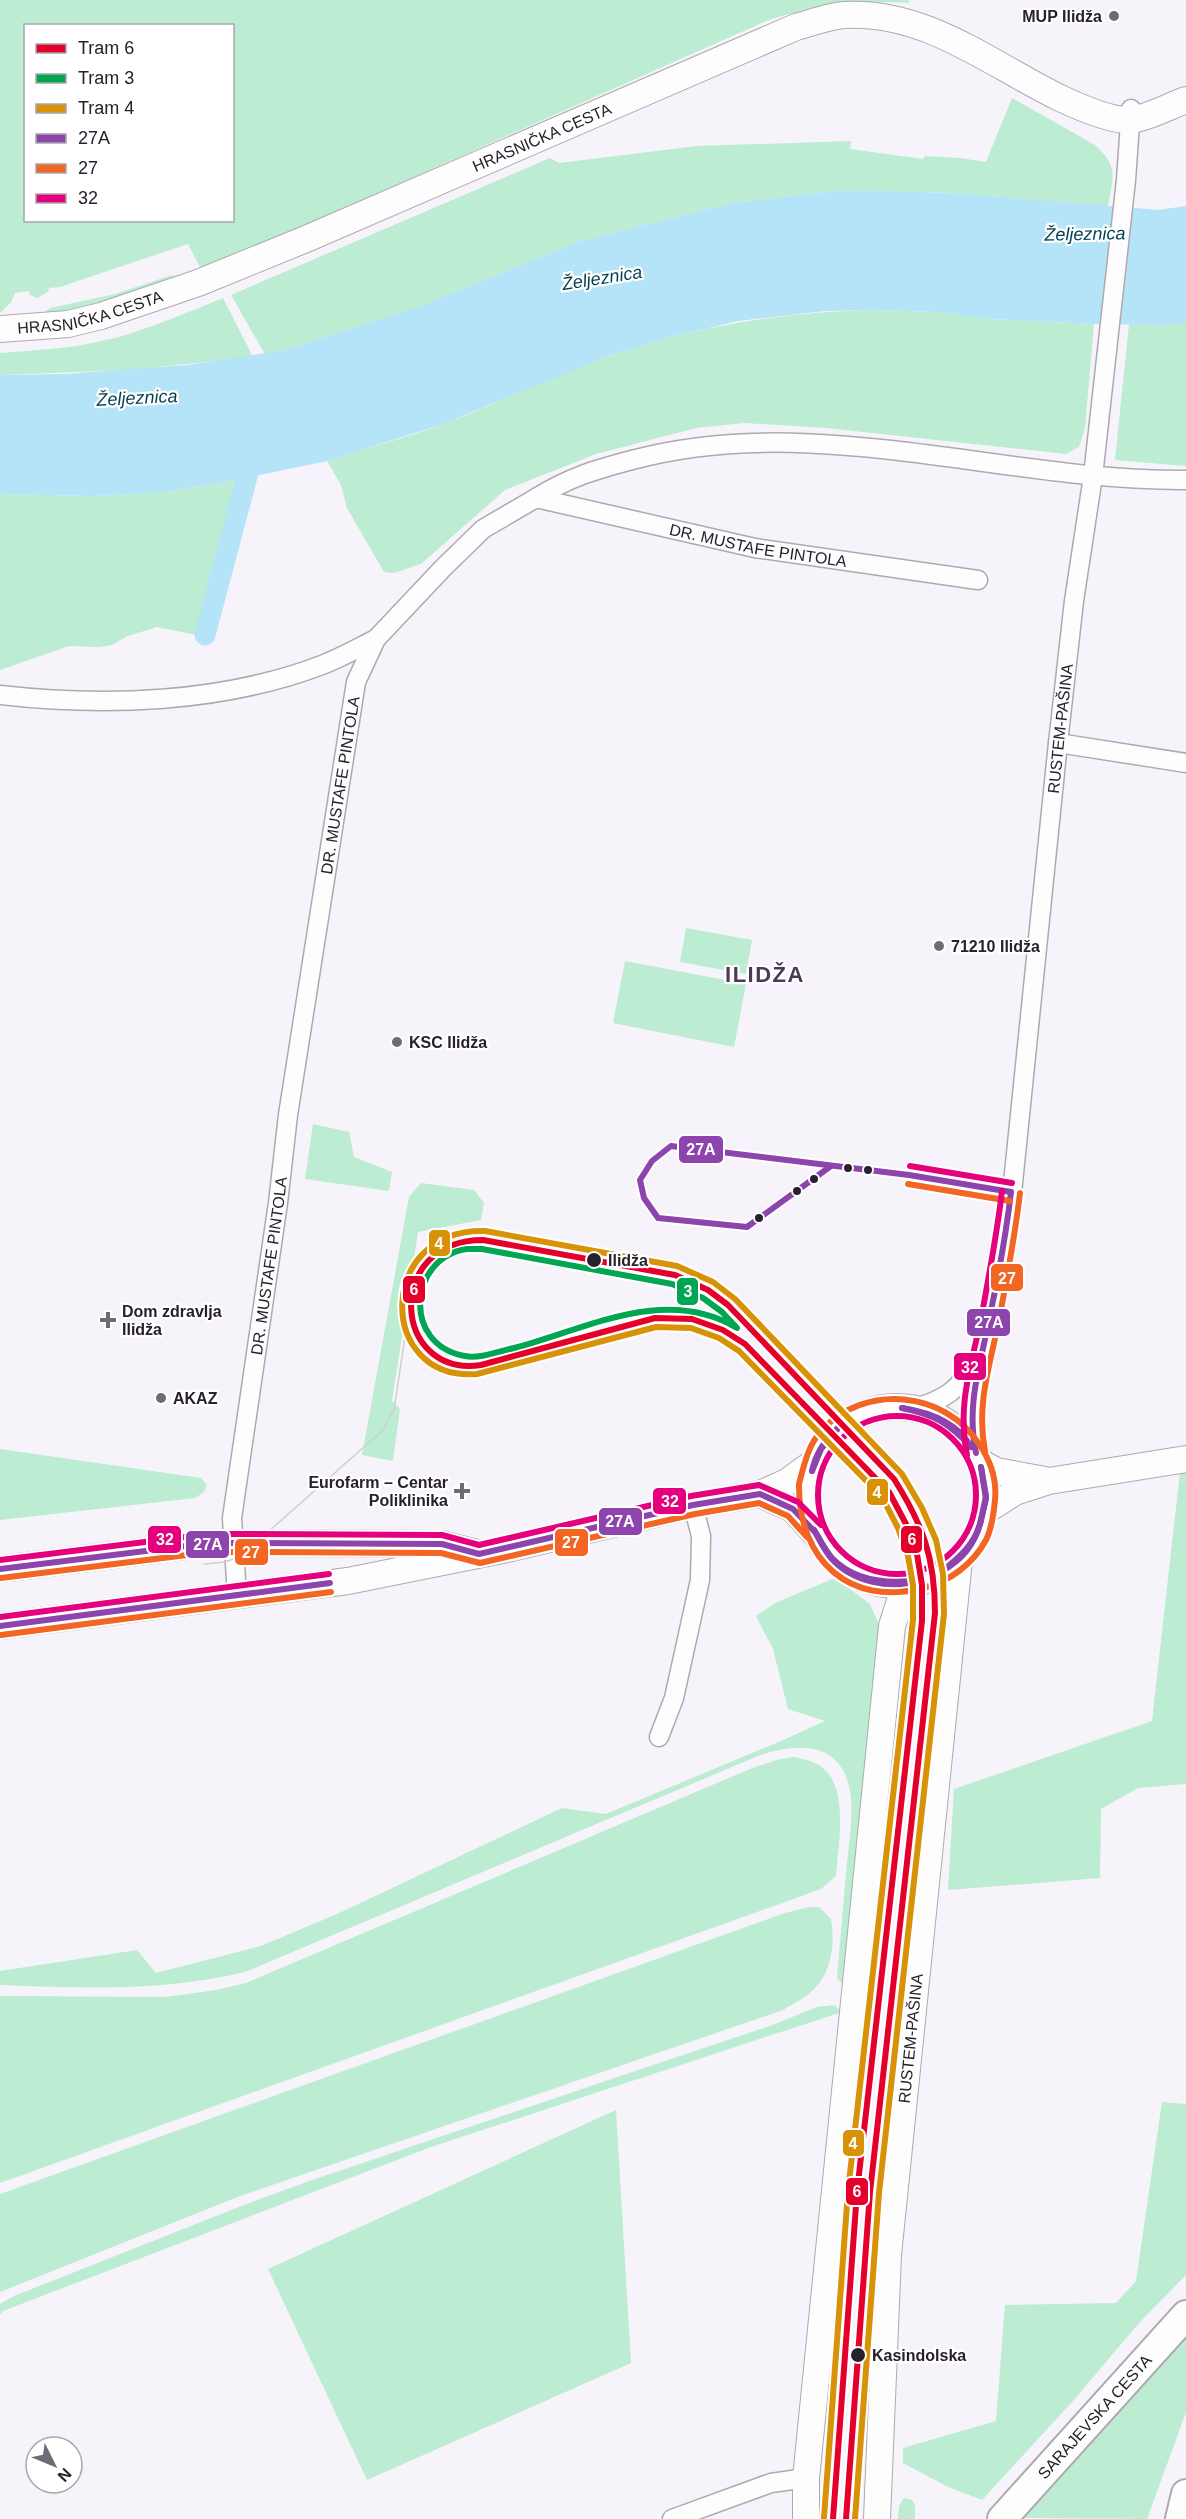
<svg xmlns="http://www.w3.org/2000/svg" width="1186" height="2519" font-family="Helvetica,sans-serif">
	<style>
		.green { fill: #bcecd1; fill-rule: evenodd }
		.water { fill: #b5e3f7 }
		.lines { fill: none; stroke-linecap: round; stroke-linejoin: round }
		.canal { stroke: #b5e3f7; stroke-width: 21 }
		.street-casing { stroke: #aea9b1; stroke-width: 21 }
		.secondary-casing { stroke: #aea9b1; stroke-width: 28 }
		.primary-casing { stroke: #aea9b1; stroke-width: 32 }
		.street { stroke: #fefdfe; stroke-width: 18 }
		.secondary { stroke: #fefdfe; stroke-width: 26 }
		.primary { stroke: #fefdfe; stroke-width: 28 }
		.tram { stroke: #d0ced0; stroke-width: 1.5 }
		.bus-1-casing { stroke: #fff; stroke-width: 10 }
		.bus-2-casing { stroke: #fff; stroke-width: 10 }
		.bus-3-casing { stroke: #fff; stroke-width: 10 }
		.bus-1 { stroke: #8e44ad; stroke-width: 6 }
		.bus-2 { stroke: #f26522; stroke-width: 6 }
		.bus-3 { stroke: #e5007d; stroke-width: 6 }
		.tram-1-casing { stroke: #fff; stroke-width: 10 }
		.tram-2-casing { stroke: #fff; stroke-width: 10 }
		.tram-3-casing { stroke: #fff; stroke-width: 10 }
		.tram-1 { stroke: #e4002b; stroke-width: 6 }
		.tram-2 { stroke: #00a651; stroke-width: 6 }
		.tram-3 { stroke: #d89207; stroke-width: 6 }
		.poi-dot { fill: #706a74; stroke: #fff; stroke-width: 2 }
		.bus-dot { fill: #28202c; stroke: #fff; stroke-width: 2 }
		.labels { text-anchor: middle; stroke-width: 4.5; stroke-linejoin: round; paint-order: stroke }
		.poi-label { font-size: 16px; font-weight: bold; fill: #28202c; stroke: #fff; text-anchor: start }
		.street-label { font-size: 16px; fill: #28202c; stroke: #fff }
		.stop-label { font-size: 16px; font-weight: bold; fill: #28202c; stroke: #fff; text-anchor: start }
		.water-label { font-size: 18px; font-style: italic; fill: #023f51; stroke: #fff }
		.district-label { font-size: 22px; font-weight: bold; letter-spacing: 1.5px; fill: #4b3a55; stroke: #fff }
		.line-badge { stroke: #fff; stroke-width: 2 }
		.badge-label { font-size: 16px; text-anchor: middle; font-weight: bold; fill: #fff }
	</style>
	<rect width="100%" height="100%" fill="#f7f3fa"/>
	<!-- green -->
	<g class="green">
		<path d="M0,0H908L910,3C855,0 824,4 771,19L202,271L188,244L60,287L49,288L48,292L37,298L30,295L29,291L15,293L11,302L0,313ZM26,26H232V220H26Z"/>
		<path d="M1012,98L1095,145C1119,167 1113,177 1108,206L955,193L847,190L737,202L580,241L423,305L285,350L265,354L231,295L550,158L559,163L697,146L851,141L850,149L923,159L925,156L960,158L986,162Z"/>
		<polygon points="172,275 174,278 99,305 51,314 46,311 50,308 115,294"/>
		<path d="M223,298L253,357L129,370L0,375V353C45,350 89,347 132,333C163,323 193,310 223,298Z"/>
		<path d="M873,310L936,312L991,319L1094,324L1085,428L1079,447L1066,454L826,428L744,423L696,428L596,454L505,490L421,564L394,573L384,572L347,508L341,485L327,461C366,448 406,438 445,423C500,403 553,375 609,356C695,326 782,312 873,310Z"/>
		<polygon points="1186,323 1186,466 1115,460 1129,324 1166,325"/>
		<polygon points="241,479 201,636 157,627 128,636 112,645 99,647 69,646 0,670 0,494 94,496 166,492"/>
		<polygon points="686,928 752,940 746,974 680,962"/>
		<polygon points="625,961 746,984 734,1047 613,1023"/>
		<polygon points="313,1124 349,1132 354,1157 392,1172 389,1191 305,1179"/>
		<polygon points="421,1183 474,1190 484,1203 481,1220 418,1232 392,1401 400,1409 393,1461 362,1455 409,1197"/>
		<polygon points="0,1449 201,1478 207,1485 204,1492 195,1498 0,1520"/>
		<polygon points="1180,1472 1186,1472 1186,1784 1138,1788 1101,1809 1100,1878 948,1890 954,1789 1152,1721"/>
		<path d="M835,1578L870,1604L880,1626L844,1986L837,1978C840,1943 843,1908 846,1873C848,1848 853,1823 851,1799C846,1742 801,1741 758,1756L245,1972C160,1992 86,1988 0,1985V1971L137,1950L156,1973L261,1946L337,1914L562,1808L606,1814L781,1741L825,1721L788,1709L773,1649L756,1616L775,1603Z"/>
		<path d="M794,1757C802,1759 810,1760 817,1764C851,1782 838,1844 836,1876L821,1889L0,2183V1996L166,1997L216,1990L246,1983L750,1769L780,1759Z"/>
		<path d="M809,1907H819L831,1919C835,1941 832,1972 815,1988C806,1998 794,2003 783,2010L240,2196L0,2292V2194L785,1913Z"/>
		<polygon points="834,2005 842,2012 431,2147 3,2311 0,2315 0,2304 14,2296 244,2205 315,2179 775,2024 817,2007"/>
		<polygon points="1162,2102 1186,2104 1186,2275 1140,2322 1072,2402 982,2500 948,2487 903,2463 903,2448 996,2421 1005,2305 1116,2303 1136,2281"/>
		<polygon points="616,2110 631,2363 367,2480 268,2269"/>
		<polygon points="1186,2335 1186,2412 1147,2519 1023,2518"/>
		<polygon points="904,2498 912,2500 915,2505 915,2519 898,2519 899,2506"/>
	</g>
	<!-- water -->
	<polygon class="water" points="847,190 955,193 1158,210 1186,206 1186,323 1166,325 1094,324 991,319 936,312 873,310 825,311 738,321 671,337 608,356 443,424 327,461 241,479 166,492 94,496 0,494 0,375 65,374 187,365 285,350 423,305 580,241 737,202"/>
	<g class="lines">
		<!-- canal -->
		<polyline class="canal" points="205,635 254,450"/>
		<defs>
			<g id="street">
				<path d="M536,498C570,477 594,470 632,460C815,411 1001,481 1186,480"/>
				<path d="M0,695C105,707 222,703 322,665C340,658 358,648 376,639"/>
				<polyline points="1058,743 1186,763"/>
				<path d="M915,1408C944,1400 958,1390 974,1365"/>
				<path id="s1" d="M976,1453L970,1430L972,1391L984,1348L1008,1232L1058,743L1074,601L1093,476L1126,180L1131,109"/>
				<path id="s2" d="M237,1595L232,1518L278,1203L288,1115L356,682L376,639L443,568L483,529L536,498L755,548L978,580"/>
				<polyline points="659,1737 674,1698 700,1580 701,1536 693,1505"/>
				<polyline points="672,2519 771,2483 806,2478"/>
			</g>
			<g id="secondary">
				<path id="s3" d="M0,329L68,324L101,316L198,283L306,239L796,27C811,23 829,16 845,15C925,10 992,65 1060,98C1077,106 1110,121 1130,120C1148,118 1169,106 1186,100"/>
				<circle cx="897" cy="1496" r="89"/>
				<polyline points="980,1462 996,1471 1045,1480"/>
				<polyline points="760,1494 793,1509 813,1531"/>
				<polyline points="985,1511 1015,1492 1049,1481 1186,1459"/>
				<polyline points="0,1569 186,1546 233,1543 442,1544 473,1552"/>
				<polyline points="0,1626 348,1581 512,1548 693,1505 760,1494 787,1482 813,1463"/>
				<polyline points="806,2519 806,2478 892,1626 900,1601 910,1584"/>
				<path id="s4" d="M877,2519L888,2255L959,1560"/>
			</g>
			<g id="primary">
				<path id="s5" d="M1002,2519L1186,2315"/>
				<polyline points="1180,2519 1186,2494"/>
			</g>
		</defs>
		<!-- street casing -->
		<use href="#street" class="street-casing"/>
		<!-- secondary casing -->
		<use href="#secondary" class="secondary-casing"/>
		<!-- primary casing -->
		<use href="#primary" class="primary-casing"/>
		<!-- street -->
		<use href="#street" class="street"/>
		<!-- secondary -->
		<use href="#secondary" class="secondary"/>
		<!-- primary -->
		<use href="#primary" class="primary"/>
		<!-- tram -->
		<polyline class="tram" points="204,1564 225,1562 241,1556 383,1430 394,1410 409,1310"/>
		<defs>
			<g id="bus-1">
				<polyline points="831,1166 747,1227 658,1218 644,1198 640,1180 652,1161 671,1146 909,1175 1011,1192"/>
				<path d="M902,1408C928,1412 957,1422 971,1447"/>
				<path d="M902,1408C933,1414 949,1423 971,1447"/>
				<path d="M976,1453C966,1405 980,1367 989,1320C998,1278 1006,1235 1011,1192"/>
				<path d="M812,1471C816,1452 826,1438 840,1426"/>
				<polyline points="812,1471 821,1449 840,1426"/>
				<polyline points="981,1520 986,1496 981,1467"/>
				<polyline points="981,1520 986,1499 981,1467"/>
				<path d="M814,1530C820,1539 825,1550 832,1558C855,1582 891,1584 921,1580"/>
				<path d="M814,1530C819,1539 824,1550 831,1558C852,1582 891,1590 921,1580"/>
				<polyline points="0,1569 186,1546 233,1543 442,1544 479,1554 693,1505 760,1494 793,1509 814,1531"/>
				<path d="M942,1571C960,1557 976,1543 981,1520"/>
				<path d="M942,1571C962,1560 976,1543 981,1520"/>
				<polyline points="0,1626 330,1583"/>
			</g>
			<g id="bus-2">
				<polyline points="908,1184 1010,1201"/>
				<path d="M985,1451C976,1405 990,1365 999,1320C1007,1278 1015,1236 1020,1193"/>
				<path d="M799,1486C799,1560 849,1607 923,1588C949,1582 973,1564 986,1540C991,1530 994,1511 995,1500C997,1480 990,1460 979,1444C945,1391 865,1383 822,1430C808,1445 804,1465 799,1484"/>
				<polyline points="1,1578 187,1555 233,1552 441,1553 480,1563 695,1514 759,1503 788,1516 807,1537"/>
				<polyline points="1,1635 331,1592"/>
			</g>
			<g id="bus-3">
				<polyline points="910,1166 1012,1183"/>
				<circle cx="897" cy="1495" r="79"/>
				<path d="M967,1455C957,1405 971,1367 981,1319C989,1276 997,1234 1002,1191"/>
				<polyline points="0,1560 185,1537 232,1534 442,1535 479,1545 691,1496 759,1485 798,1502 821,1525"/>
				<polyline points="0,1617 329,1574"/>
			</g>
		</defs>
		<!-- bus-1 casing -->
		<use href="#bus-1" class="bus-1-casing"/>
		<!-- bus-2 casing -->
		<use href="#bus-2" class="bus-2-casing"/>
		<!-- bus-3 casing -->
		<use href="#bus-3" class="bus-3-casing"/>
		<!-- bus-1 -->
		<use href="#bus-1" class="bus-1"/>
		<!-- bus-2 -->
		<use href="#bus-2" class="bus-2"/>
		<!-- bus-3 -->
		<use href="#bus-3" class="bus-3"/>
		<defs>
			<path id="tram-1" d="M833,2519L857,2192L922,1621V1585L917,1554L906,1524L889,1492L745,1344L723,1330L692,1319L655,1318L481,1365C392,1378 383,1240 483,1240L675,1275L708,1290L728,1305L894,1479C923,1525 935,1558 935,1613L870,2192L846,2519"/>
			<path id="tram-2" d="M467,1249H482L672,1284L703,1298L722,1312L737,1328C665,1285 587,1329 514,1348C499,1351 480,1359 465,1356C401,1345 409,1257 467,1249Z"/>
			<path id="tram-3" d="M824,2518L848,2191L913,1620V1585L908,1556L898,1528L882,1497L739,1351L719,1338L691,1328L656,1327L477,1374C376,1382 376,1228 485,1231L677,1266L713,1282L735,1299L902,1474L922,1508L936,1540L943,1574L944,1614L879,2193L855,2519"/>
		</defs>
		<!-- tram-1 casing -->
		<use href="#tram-1" class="tram-1-casing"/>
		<!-- tram-2 casing -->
		<use href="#tram-2" class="tram-2-casing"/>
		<!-- tram-3 casing -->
		<use href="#tram-3" class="tram-3-casing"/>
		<!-- tram-1 -->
		<use href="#tram-1" class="tram-1"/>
		<!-- tram-2 -->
		<use href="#tram-2" class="tram-2"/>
		<!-- tram-3 -->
		<use href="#tram-3" class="tram-3"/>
	</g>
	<!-- markers -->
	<g class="poi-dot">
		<circle cx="1114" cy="16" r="6"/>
		<circle cx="939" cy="946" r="6"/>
		<circle cx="397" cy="1042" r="6"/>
		<path d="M105 1311h6v6h6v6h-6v6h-6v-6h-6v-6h6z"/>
		<circle cx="161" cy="1398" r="6"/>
		<path d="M459 1482h6v6h6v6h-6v6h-6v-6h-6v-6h6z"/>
	</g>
	<g class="bus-dot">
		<circle cx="848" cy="1168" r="5"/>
		<circle cx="868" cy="1170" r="5"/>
		<circle cx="814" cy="1179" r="5"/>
		<circle cx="797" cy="1191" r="5"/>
		<circle cx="759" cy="1218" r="5"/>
		<circle cx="594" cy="1260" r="8"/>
		<circle cx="858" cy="2355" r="8"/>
	</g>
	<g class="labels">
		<!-- poi labels -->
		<g class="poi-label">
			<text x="1102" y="22" text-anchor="end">MUP Ilidža</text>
			<text x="951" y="952">71210 Ilidža</text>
			<text x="409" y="1048">KSC Ilidža</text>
			<text x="122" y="1317">Dom zdravlja<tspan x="122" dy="18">Ilidža</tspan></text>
			<text x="173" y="1404">AKAZ</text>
			<text x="448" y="1488" text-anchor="end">Eurofarm – Centar<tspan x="448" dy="18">Poliklinika</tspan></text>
		</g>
		<!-- street labels -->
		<g class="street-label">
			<text dy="6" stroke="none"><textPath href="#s3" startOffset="578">HRASNIČKA CESTA</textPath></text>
			<text dy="6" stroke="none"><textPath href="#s3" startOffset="92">HRASNIČKA CESTA</textPath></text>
			<text dy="6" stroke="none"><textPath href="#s2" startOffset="1412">DR. MUSTAFE PINTOLA</textPath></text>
			<text dy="6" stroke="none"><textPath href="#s1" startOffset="732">RUSTEM-PAŠINA</textPath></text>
			<text dy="6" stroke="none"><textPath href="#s2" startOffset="818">DR. MUSTAFE PINTOLA</textPath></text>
			<text dy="6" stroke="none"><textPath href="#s2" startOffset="332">DR. MUSTAFE PINTOLA</textPath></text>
			<text dy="6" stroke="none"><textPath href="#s4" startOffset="482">RUSTEM-PAŠINA</textPath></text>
			<text dy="6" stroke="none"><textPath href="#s5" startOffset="138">SARAJEVSKA CESTA</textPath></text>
		</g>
		<!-- stop labels -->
		<g class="stop-label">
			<text x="608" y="1266">Ilidža</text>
			<text x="872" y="2361">Kasindolska</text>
		</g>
		<!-- water labels -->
		<g class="water-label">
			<text transform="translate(1085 234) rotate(-1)" y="6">Željeznica</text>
			<text transform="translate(602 278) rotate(-9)" y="6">Željeznica</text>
			<text transform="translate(137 398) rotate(-3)" y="6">Željeznica</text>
		</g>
		<!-- district labels -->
		<g class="district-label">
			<text x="765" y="982">ILIDŽA</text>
		</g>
	</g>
	<g class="line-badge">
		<rect x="678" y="1135" width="46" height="29" rx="6" fill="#8e44ad"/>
		<rect x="428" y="1229" width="23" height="28" rx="6" fill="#d89207"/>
		<rect x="990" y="1263" width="34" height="29" rx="6" fill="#f26522"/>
		<rect x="402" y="1275" width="24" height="29" rx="6" fill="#e4002b"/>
		<rect x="676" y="1277" width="23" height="29" rx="6" fill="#00a651"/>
		<rect x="966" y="1308" width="45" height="29" rx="6" fill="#8e44ad"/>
		<rect x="953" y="1352" width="34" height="29" rx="6" fill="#e5007d"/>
		<rect x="866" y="1478" width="23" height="28" rx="6" fill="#d89207"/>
		<rect x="652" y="1487" width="35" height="28" rx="6" fill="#e5007d"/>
		<rect x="598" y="1507" width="45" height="29" rx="6" fill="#8e44ad"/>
		<rect x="147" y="1525" width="35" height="29" rx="6" fill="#e5007d"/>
		<rect x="900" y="1525" width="23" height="29" rx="6" fill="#e4002b"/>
		<rect x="554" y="1528" width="35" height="29" rx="6" fill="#f26522"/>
		<rect x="185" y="1530" width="45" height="29" rx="6" fill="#8e44ad"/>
		<rect x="234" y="1538" width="35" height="28" rx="6" fill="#f26522"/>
		<rect x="842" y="2129" width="23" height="28" rx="6" fill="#d89207"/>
		<rect x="845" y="2177" width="24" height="29" rx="6" fill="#e4002b"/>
	</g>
	<g class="badge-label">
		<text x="701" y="1155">27A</text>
		<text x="439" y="1249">4</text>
		<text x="1007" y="1284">27</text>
		<text x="414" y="1295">6</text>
		<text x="688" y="1297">3</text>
		<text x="989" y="1328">27A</text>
		<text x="970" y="1373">32</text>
		<text x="877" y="1498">4</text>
		<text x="670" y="1507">32</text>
		<text x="620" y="1527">27A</text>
		<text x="165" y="1545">32</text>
		<text x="912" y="1545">6</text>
		<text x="571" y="1548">27</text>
		<text x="208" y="1550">27A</text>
		<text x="251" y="1558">27</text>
		<text x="853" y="2149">4</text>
		<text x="857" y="2197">6</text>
	</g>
	<!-- legend -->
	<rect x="24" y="24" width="210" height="198" fill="#ffffff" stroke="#a9a6ab" stroke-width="1.5"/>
	<rect x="36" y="44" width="30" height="9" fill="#e4002b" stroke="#a9a6ab" stroke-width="1.5"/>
	<text x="78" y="54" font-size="18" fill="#28202c">Tram 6</text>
	<rect x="36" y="74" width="30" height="9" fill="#00a651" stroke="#a9a6ab" stroke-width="1.5"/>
	<text x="78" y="84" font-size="18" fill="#28202c">Tram 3</text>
	<rect x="36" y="104" width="30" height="9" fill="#d89207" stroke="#a9a6ab" stroke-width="1.5"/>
	<text x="78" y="114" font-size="18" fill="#28202c">Tram 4</text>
	<rect x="36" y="134" width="30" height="9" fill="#8e44ad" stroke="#a9a6ab" stroke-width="1.5"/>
	<text x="78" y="144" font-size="18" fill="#28202c">27A</text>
	<rect x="36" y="164" width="30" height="9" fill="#f26522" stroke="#a9a6ab" stroke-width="1.5"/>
	<text x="78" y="174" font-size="18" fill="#28202c">27</text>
	<rect x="36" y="194" width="30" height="9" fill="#e5007d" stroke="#a9a6ab" stroke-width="1.5"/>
	<text x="78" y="204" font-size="18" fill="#28202c">32</text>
	<!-- north arrow -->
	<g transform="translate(54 2465) rotate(133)"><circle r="28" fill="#ffffff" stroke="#a9a6ab" stroke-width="1.5"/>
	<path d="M0-4.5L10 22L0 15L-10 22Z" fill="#706a74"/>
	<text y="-9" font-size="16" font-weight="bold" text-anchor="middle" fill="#28202c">N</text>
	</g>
</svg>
